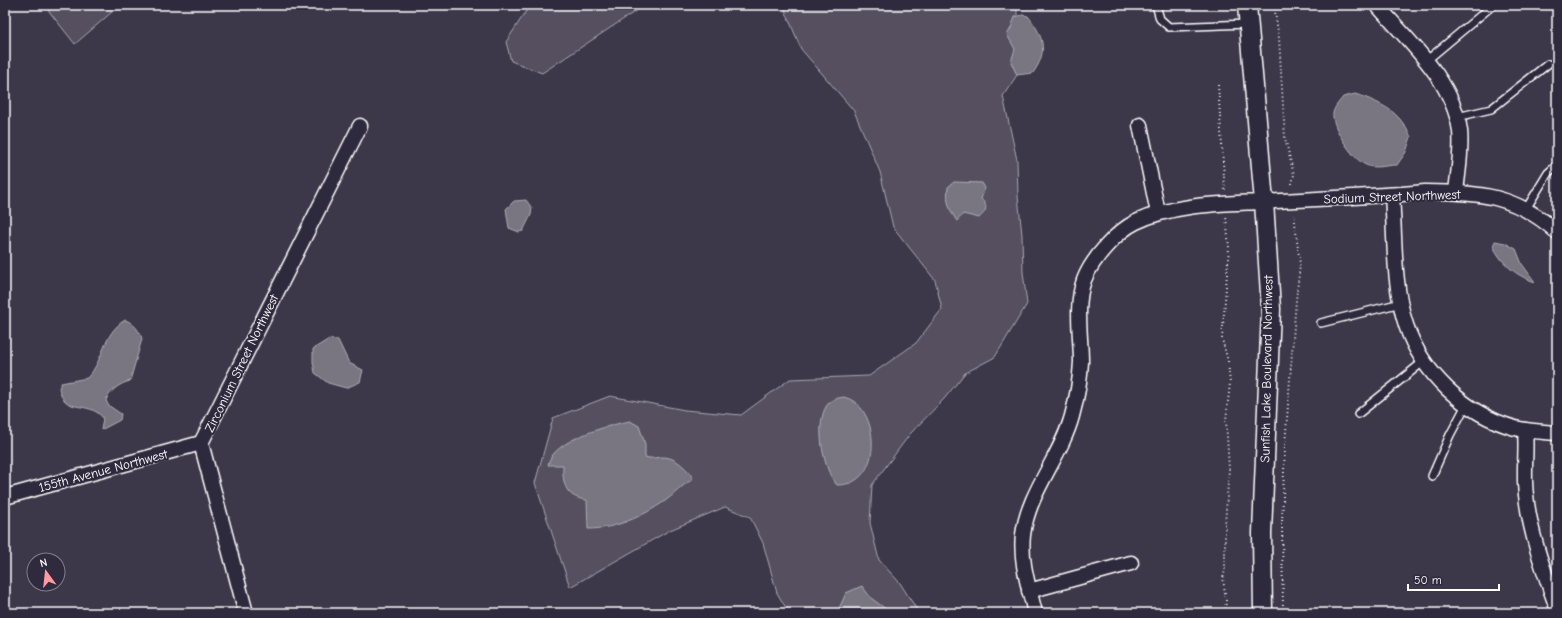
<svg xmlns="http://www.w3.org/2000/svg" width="1562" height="618" font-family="'Comic Neue',sans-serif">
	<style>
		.green { fill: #555060; stroke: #aaa8b0 }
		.water { fill: #797682; stroke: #afadb4 }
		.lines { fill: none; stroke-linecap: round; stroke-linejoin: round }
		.service-casing { stroke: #fff; stroke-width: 10 }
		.minor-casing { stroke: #fff; stroke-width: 17 }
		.tertiary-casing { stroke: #fff; stroke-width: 21 }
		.path { stroke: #fff; stroke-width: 2; stroke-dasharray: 1 3; stroke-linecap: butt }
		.service { stroke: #2f2a3d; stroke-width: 7 }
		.minor { stroke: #2f2a3d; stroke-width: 14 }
		.tertiary { stroke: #2f2a3d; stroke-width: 18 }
		.labels { text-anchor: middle; stroke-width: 4; stroke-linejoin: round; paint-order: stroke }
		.street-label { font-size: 13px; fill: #fff; stroke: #2f2a3d }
	</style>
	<rect width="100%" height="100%" fill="#3c3749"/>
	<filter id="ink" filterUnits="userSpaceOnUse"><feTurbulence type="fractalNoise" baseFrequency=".025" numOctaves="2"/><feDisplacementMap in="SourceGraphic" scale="8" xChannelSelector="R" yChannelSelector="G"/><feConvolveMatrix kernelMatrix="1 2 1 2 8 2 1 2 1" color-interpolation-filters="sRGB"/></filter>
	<g filter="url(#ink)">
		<!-- green -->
		<g class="green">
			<polygon points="44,5 120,5 75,44"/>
			<polygon points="530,5 645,5 542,73 511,61 506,42"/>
			<polygon points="783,5 1017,5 1017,75 1003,96 1017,160 1018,196 1022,235 1023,272 1027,304 995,357 965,373 944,399 910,434 872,485 870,523 879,560 900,583 919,613 789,613 777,593 763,543 750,517 725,507 670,530 570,587 535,483 553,418 610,396 685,410 741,415 790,379 869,376 916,343 942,309 935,280 893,227 880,172 854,111 801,49"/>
		</g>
		<!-- water -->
		<g class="water">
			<path d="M1022,15L1028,16C1043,35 1049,51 1033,73L1017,75L1011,62L1015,49L1007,35L1011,28L1015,17Z"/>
			<path d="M1355,94C1366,97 1387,106 1395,114C1402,120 1407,129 1411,137L1406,152L1397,165C1386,165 1373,170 1364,164C1352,158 1331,126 1333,113C1334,107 1340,101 1343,97Z"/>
			<path d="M954,182L982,183L985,188L981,199C989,206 986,212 979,218L963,214L957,221C949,210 946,201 948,187Z"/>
			<polygon points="526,200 532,208 531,215 523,231 519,232 509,228 506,209 514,201"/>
			<path d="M1495,241L1505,243L1516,249L1522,264L1535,282C1516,276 1501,263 1493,246Z"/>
			<path d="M125,320C133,322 140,331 142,339L130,381C119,384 111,390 106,400L108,405L121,414L120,420L101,430L103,418C88,399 64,416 59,388L61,383L87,378C105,359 102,334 125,320Z"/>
			<polygon points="329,339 338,340 349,363 363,370 360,382 346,388 328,383 315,373 313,362 313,349"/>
			<path d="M843,397C880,403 886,486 837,485C822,470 811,410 834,399C836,398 841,398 843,397Z"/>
			<path d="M630,421L639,426L645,444V457C651,459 654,458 660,457C675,456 683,466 692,475V480C682,485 675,494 665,501C643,516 616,529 588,529L587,500C566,498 562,484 563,465H548C552,440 609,425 630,421Z"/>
			<polygon points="862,586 871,598 891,613 837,613 846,593"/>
		</g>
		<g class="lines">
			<defs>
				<g id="service">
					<polyline points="1156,5 1160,19 1169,27 1248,24"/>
					<polyline points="1426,61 1493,5"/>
					<polyline points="1457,117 1491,109 1548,64"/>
					<polyline points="1526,209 1548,173 1557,165"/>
					<polyline points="1321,323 1401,303"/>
					<polyline points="1358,414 1423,362"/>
					<polyline points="1432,476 1450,435 1466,405"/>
				</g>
				<g id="minor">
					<path d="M1377,5C1409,42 1453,80 1460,131C1462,152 1458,172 1456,192"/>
					<polyline points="1140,125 1158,213"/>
					<path d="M1392,195C1395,236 1393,286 1406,325C1422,373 1465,414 1515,428C1528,431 1543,432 1557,433"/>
					<path d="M1525,430C1527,452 1523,473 1526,495C1530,534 1544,571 1557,608"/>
					<polyline points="5,497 201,443"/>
					<polyline points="1029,591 1131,563"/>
					<polyline points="246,613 201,443 360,126"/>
					<path d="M1035,613C1029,587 1020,562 1023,535C1028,492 1061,457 1072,416C1077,398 1080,381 1081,362C1081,336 1075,306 1084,280C1092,259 1117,231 1136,222C1174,204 1219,204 1260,202C1315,199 1370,197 1425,192C1479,192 1516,195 1557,232"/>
				</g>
				<polyline id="tertiary" points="1247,5 1264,202 1271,309 1262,533 1263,613"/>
			</defs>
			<!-- service casing -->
			<use href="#service" class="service-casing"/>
			<!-- minor casing -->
			<use href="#minor" class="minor-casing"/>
			<!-- tertiary casing -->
			<use href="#tertiary" class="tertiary-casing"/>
			<!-- path -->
			<g class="path">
				<polyline points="1274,5 1279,38 1285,138 1294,175 1291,187"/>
				<polyline points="1553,5 1557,8"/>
				<polyline points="1218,85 1225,192"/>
				<polyline points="1225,613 1226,600 1223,579 1225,570 1225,525 1229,469 1226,420 1230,383 1228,361 1222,339 1229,248 1226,216"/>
				<polyline points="1283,613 1282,523 1285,445 1296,300 1300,265 1294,214"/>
			</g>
			<!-- service -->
			<use href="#service" class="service"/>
			<!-- minor -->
			<use href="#minor" class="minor"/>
			<!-- tertiary -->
			<use href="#tertiary" class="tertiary"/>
		</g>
	</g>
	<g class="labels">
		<!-- street labels -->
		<g class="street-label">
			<text transform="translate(1392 196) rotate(-2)" y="5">Sodium Street Northwest</text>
			<text transform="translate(241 363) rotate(-64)" y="5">Zirconium Street Northwest</text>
			<text transform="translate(1266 369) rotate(-89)" y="5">Sunfish Lake Boulevard Northwest</text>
			<text transform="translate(103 470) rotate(-15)" y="5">155th Avenue Northwest</text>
		</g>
	</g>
	<!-- margin -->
	<rect width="1562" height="618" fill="none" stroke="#2f2a3d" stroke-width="20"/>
	<rect x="10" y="10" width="1542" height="598" fill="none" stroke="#fff" stroke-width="1.5" filter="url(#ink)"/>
	<!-- north arrow -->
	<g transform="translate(46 572) rotate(345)"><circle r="19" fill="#2f2a3d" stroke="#827f8b"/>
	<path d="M0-3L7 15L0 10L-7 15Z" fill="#ff9aa2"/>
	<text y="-6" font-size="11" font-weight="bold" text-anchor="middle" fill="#ffffff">N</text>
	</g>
	<!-- scale -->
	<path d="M1408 584v6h91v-6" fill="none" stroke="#ffffff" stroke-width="2"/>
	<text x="1414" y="584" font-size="12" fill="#ffffff" stroke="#2f2a3d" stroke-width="3" paint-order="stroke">50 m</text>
</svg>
